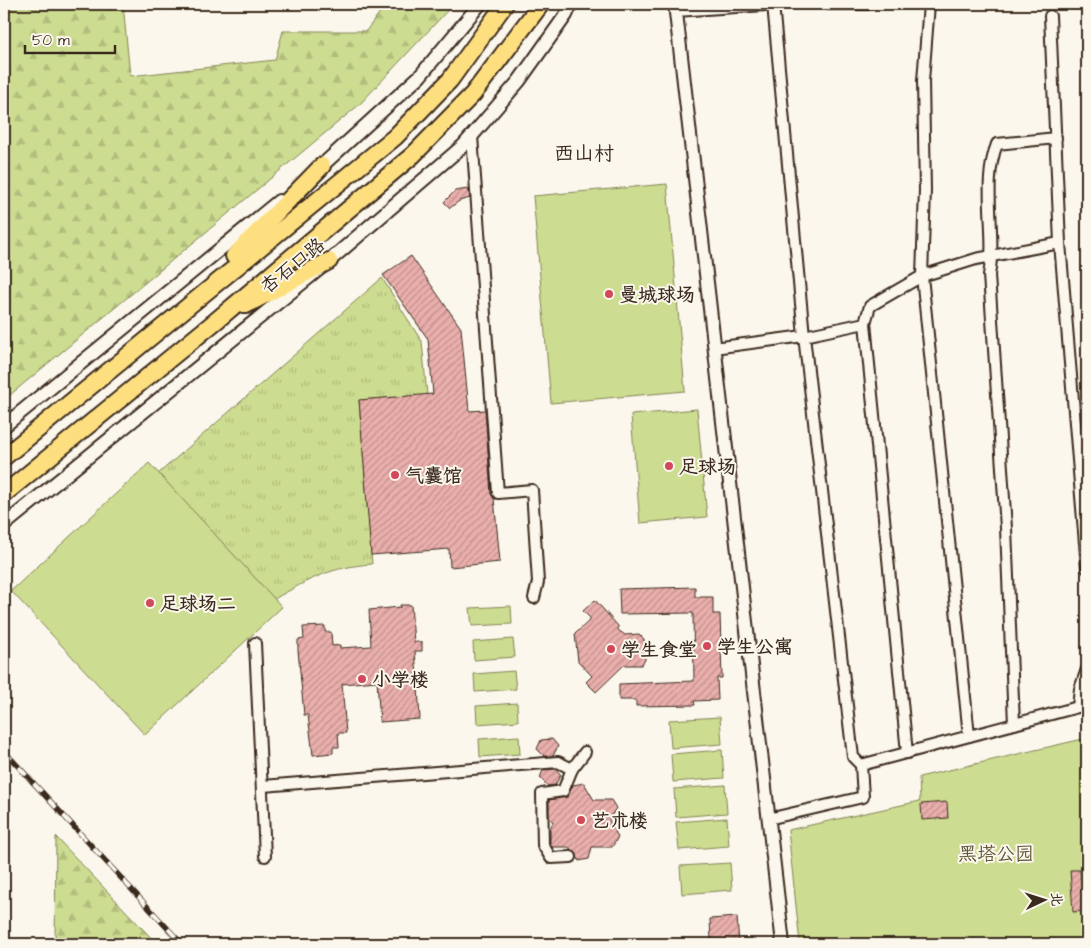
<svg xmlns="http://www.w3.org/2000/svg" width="1091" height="948" font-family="'Architects Daughter','LXGW WenKai TC',sans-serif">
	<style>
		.grass { fill: url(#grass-tufts); stroke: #848357 }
		.forest { fill: url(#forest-firs); stroke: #848357 }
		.park { fill: #ccdc90; stroke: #848357 }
		.building { fill: url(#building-hatch); stroke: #3b2a1e }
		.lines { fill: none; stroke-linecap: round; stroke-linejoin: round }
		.minor-casing { stroke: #3b2a1e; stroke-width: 14 }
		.tertiary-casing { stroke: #3b2a1e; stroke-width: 16 }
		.primary-casing { stroke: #3b2a1e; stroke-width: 20 }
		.minor { stroke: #fbf7ec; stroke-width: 10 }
		.tertiary { stroke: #fbf7ec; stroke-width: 12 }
		.primary { stroke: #fedf80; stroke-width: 16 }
		.rail-casing { stroke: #3b2a1e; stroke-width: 5.5 }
		.rail { stroke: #fbf7ec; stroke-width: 4; stroke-dasharray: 11; stroke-linecap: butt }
		.poi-dot { fill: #d1495b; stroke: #fbf7ec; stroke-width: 2 }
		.labels { text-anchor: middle; stroke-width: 4; stroke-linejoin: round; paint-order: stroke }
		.street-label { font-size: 19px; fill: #3b2a1e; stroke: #fbf7ec }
		.poi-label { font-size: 19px; font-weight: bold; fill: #3b2a1e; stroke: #fbf7ec; text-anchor: start }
		.park-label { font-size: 19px; fill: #5f563a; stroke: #fbf7ec }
		.neighbourhood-label { font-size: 20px; fill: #3b2a1e; stroke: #fbf7ec }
	</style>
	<defs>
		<pattern id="grass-tufts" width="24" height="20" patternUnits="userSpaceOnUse" patternTransform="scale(1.25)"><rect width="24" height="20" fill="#ccdc90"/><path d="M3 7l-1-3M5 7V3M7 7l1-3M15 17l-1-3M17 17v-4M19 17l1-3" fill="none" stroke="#b0bd7c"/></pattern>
		<pattern id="forest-firs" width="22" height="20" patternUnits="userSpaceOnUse" patternTransform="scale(1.25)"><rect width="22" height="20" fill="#ccdc90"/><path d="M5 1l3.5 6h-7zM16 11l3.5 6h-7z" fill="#b0bd7c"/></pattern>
		<pattern id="building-hatch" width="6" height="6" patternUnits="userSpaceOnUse" patternTransform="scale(1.25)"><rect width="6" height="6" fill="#eaafac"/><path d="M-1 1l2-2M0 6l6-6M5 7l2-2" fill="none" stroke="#bf8f8b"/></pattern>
	</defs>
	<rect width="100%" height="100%" fill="#fbf7ec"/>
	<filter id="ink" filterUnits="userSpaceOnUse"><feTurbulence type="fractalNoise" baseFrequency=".02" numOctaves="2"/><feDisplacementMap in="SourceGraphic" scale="10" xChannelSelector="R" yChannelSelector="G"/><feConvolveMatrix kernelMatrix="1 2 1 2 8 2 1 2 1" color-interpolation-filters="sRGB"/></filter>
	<g filter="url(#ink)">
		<!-- grass -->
		<path class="grass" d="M382,278L422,342L427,395L359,400L372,564C330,567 310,579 274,599L158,474Z"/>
		<!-- forest -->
		<g class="forest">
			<polygon points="4,4 123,4 130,76 275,60 283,31 366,31 386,4 450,4 448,10 360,104 4,400"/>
			<polygon points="56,837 157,944 55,944"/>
		</g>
		<!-- park -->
		<g class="park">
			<polygon points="667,184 685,391 551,403 533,196"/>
			<polygon points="697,409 707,517 640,523 631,415"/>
			<polygon points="149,463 282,607 145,735 11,591"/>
			<polygon points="511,606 512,624 472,626 470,608"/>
			<polygon points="513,639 515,657 474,660 473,642"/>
			<polygon points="514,671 516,689 475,692 474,674"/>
			<polygon points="517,703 518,721 477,724 476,706"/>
			<polygon points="720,717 722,744 671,748 669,720"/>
			<polygon points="519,736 520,754 480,757 479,739"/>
			<polygon points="1087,738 1087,944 800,944 788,830 920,801 919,777"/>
			<polygon points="722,750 724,778 673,782 671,754"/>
			<polygon points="725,785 727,813 676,817 674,789"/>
			<polygon points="727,818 729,846 679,850 676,822"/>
			<polygon points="730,863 732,890 682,894 680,866"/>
		</g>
		<!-- building -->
		<g class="building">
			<polygon points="468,189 470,198 459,201 450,208 444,202 455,191"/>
			<polygon points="411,256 461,328 469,411 485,410 491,494 494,498 500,562 450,567 449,549 371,555 359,400 433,394 428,339 383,275"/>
			<polygon points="695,587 695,597 713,597 713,614 720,614 722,678 717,678 718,700 694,701 695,705 636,706 636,700 619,700 619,684 694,681 693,613 620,614 619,589"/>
			<polygon points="595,600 618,626 618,630 625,635 639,634 644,639 645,660 641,665 624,665 596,692 586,682 592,676 578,661 575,634 591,619 583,611"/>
			<polygon points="400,605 411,605 414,642 422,642 422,651 415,651 417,677 422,676 423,686 418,687 420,719 380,722 377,681 342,684 346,733 338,733 339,747 333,747 333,753 313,755 308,715 304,715 298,650 298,640 304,639 303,627 325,626 325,632 331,632 332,646 340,645 340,648 371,646 369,610 401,607"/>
			<polygon points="552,739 558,746 553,756 544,756 537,749 541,740"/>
			<polygon points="556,769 561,775 555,785 548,786 540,778 543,770"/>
			<polygon points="584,783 594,800 611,800 616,808 609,820 618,837 612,847 592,847 589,859 579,861 576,853 568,847 552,847 550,843 550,829 553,822 549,817 549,800 567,797 573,785"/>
			<polygon points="947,802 948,818 922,820 921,804"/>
			<polygon points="1070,870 1080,870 1084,911 1073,912"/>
			<polygon points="737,917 739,944 716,944 715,940 711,941 710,919"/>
		</g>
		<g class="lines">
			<defs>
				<g id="minor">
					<polyline points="829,4 868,4"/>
					<polyline points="929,4 923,81 925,190 922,276 969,736"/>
					<polyline points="676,11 783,4"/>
					<polyline points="1050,16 1060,243 1087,568"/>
					<polyline points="472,136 498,493 532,490 538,582 534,598"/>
					<polyline points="865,323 907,753"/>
					<polyline points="714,348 804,336 865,323 870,306 922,276 976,259 1060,243"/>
					<polyline points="255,643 265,856"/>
					<path d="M1014,724L1006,528L989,275C997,232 981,185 997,144L1056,138"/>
					<polyline points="861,765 1078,707 1080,689 1087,669"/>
					<polyline points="263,786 558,762 572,769 585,752"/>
					<polyline points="768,819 863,797 861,765 853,757 804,336 773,4"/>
					<polyline points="571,857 551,858 543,845 542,794 563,791 572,769"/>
				</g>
				<g id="tertiary">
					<polyline points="675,4 783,944"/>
					<polyline points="316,171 420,76 480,4"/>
					<polyline points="4,426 279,201"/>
					<polyline points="4,525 329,261 464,145 519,81 566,15 571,4"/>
				</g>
				<g id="primary">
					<polyline points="234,256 322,166"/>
					<polyline points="246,305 329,261"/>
					<polyline points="4,457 395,137 450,80 505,4"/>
					<polyline points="4,494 217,320 413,155 473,94 541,4"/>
				</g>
			</defs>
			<!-- minor casing -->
			<use href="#minor" class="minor-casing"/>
			<!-- tertiary casing -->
			<use href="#tertiary" class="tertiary-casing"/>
			<!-- primary casing -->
			<use href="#primary" class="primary-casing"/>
			<!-- minor -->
			<use href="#minor" class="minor"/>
			<!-- tertiary -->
			<use href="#tertiary" class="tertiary"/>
			<!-- primary -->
			<use href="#primary" class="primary"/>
			<defs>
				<polyline id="rail" points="4,751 182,944"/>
			</defs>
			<!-- rail casing -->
			<use href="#rail" class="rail-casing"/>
			<!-- rail -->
			<use href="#rail" class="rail"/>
		</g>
	</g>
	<!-- markers -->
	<g class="poi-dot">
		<circle cx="609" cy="294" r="5"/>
		<circle cx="669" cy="466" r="5"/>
		<circle cx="395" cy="475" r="5"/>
		<circle cx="150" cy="603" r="5"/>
		<circle cx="707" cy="646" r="5"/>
		<circle cx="611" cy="649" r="5"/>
		<circle cx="362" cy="679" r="5"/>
		<circle cx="581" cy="820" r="5"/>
	</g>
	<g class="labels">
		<!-- street labels -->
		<g class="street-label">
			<text transform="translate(292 265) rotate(-39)" y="7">杏石口路</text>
		</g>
		<!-- poi labels -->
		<g class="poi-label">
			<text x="619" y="301">曼城球场</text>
			<text x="679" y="473">足球场</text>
			<text x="405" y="482">气囊馆</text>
			<text x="160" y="610">足球场二</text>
			<text x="717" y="653">学生公寓</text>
			<text x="621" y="656">学生食堂</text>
			<text x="372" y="686">小学楼</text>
			<text x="591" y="827">艺术楼</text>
		</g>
		<!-- park labels -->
		<g class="park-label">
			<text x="996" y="860">黑塔公园</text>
		</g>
		<!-- neighbourhood labels -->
		<g class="neighbourhood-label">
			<text x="584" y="160">西山村</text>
		</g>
	</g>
	<!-- margin -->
	<rect width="1091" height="948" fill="none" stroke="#fbf7ec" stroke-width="20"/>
	<rect x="10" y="10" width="1071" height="928" fill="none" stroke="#3b2a1e" stroke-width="2" filter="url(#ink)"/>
	<!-- north arrow -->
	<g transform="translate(1044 900) rotate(86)" stroke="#fbf7ec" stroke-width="4" paint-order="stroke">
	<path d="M0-4L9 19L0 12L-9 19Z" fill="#3b2a1e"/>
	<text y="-8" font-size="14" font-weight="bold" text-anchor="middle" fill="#3b2a1e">北</text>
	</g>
	<!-- scale -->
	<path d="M25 45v8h90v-8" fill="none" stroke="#3b2a1e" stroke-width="2.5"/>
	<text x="32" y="45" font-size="15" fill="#3b2a1e" stroke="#fbf7ec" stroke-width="4" paint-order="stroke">50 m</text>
</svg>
